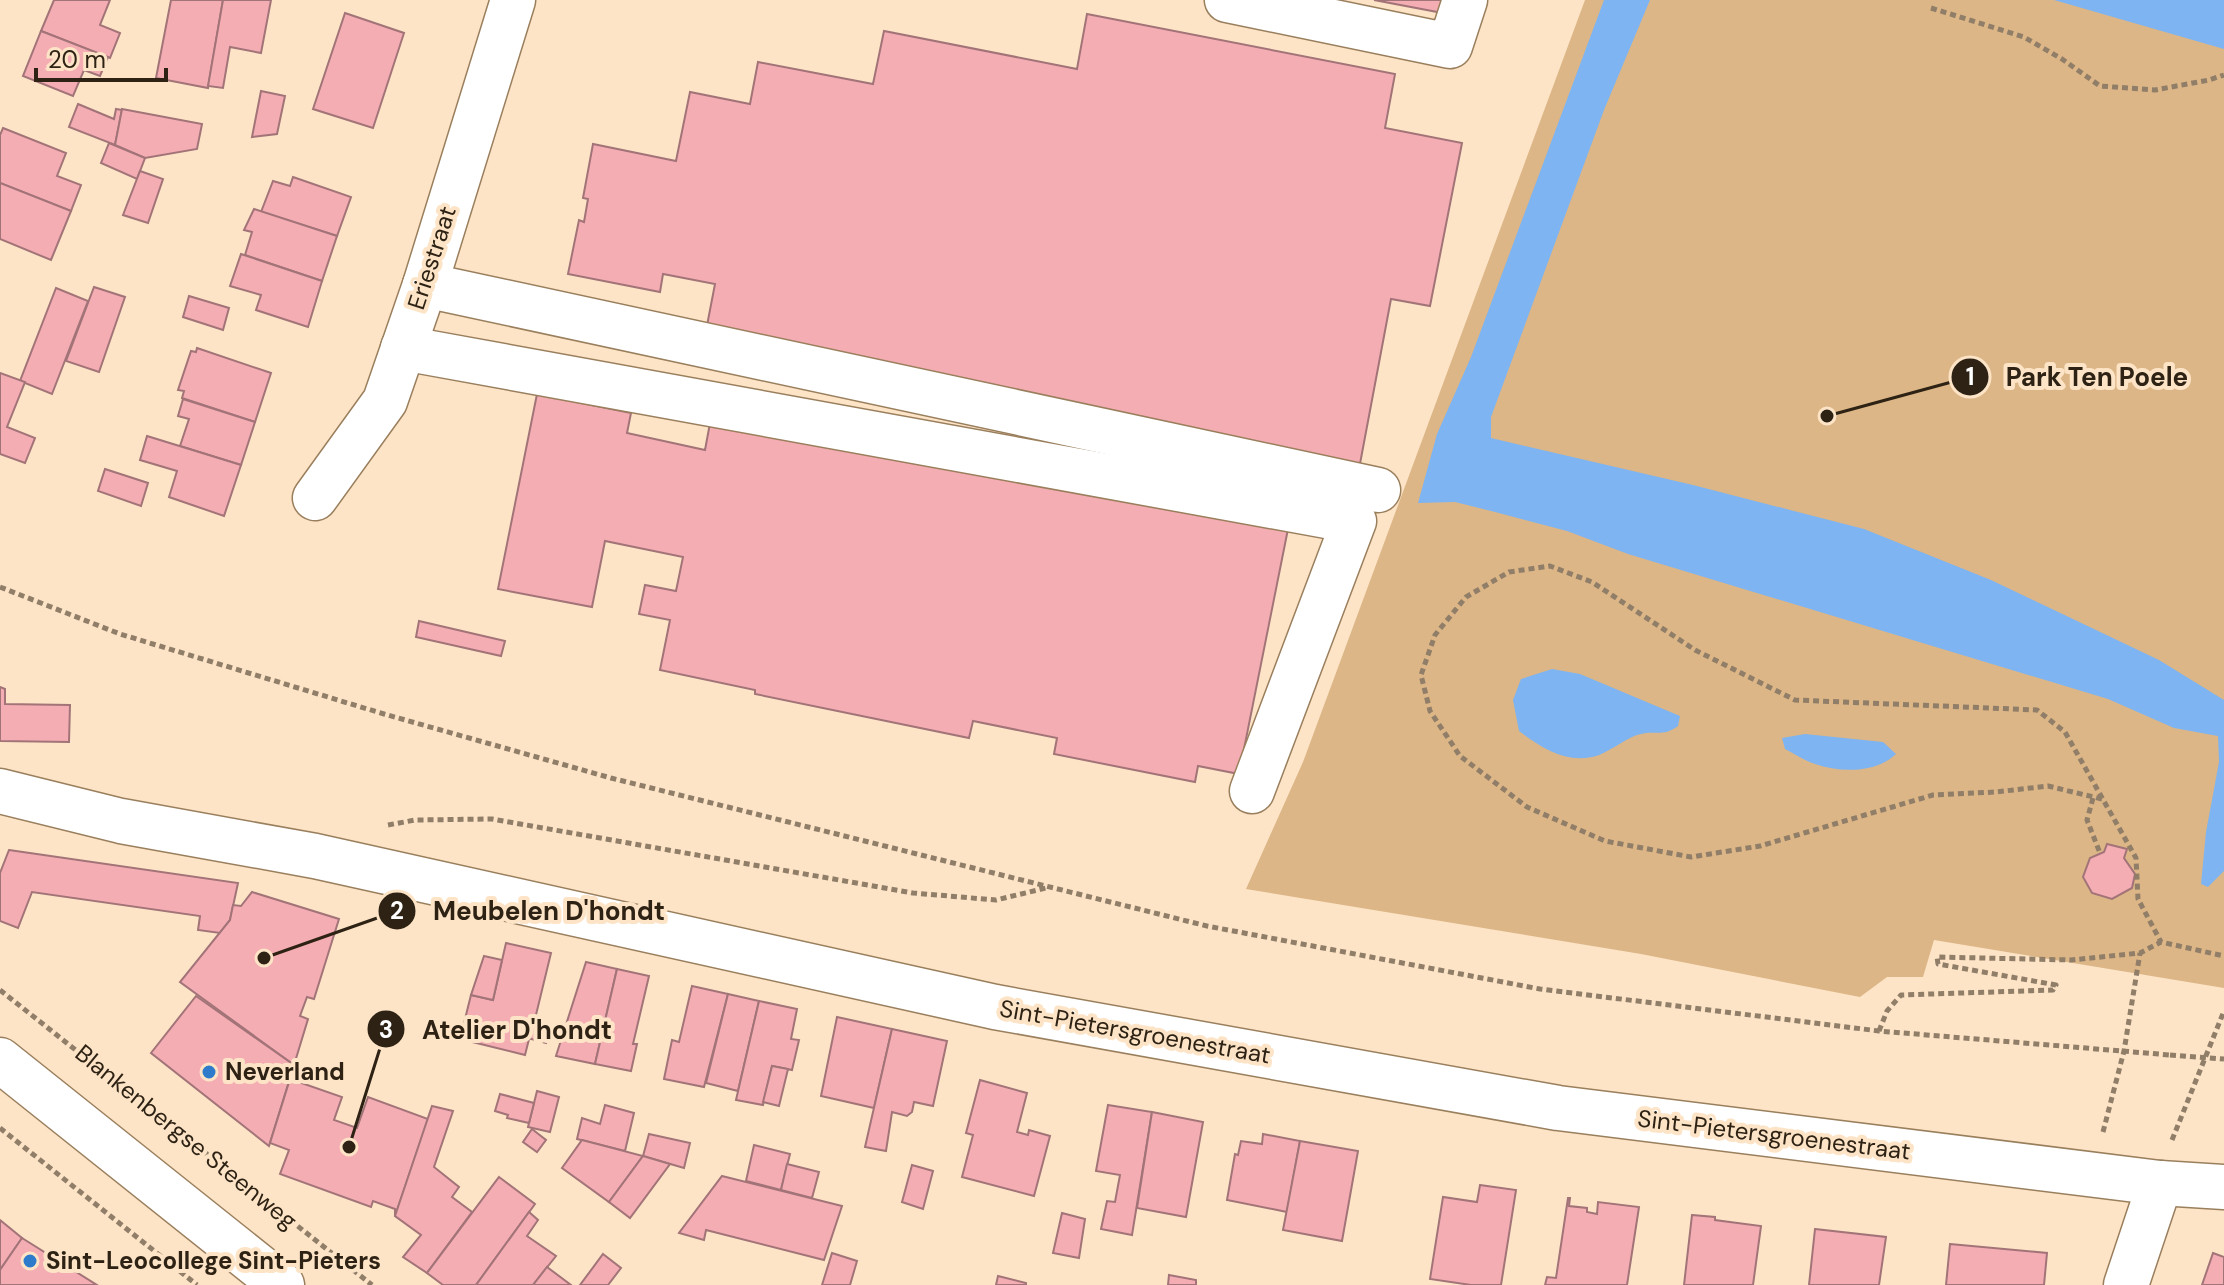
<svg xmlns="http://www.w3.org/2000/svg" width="2224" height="1285" font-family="'DM Sans',sans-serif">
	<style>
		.green { fill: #dcb686 }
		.water { fill: #7eb4f2 }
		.building { fill: #f5adb4; stroke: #a27478; stroke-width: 2 }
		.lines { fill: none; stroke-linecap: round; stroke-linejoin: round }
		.minor-casing { stroke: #9a7f5d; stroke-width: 47 }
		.major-casing { stroke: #9a7f5d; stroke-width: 47 }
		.path { stroke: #907e69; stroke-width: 5; stroke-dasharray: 6 4; stroke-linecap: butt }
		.minor { stroke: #fff; stroke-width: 44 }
		.major { stroke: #fff; stroke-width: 44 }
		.path-bridge { stroke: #907e69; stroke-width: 5; stroke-dasharray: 6 4; stroke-linecap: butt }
		.poi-dot { fill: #2e7bcb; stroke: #fde4c7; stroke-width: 3 }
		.labels { text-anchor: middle; stroke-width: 8; stroke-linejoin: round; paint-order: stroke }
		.street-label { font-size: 24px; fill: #2d2214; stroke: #fde4c7 }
		.poi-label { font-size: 24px; font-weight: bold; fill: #2d2214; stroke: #fde4c7; text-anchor: start }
		.leader { fill: none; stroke: #2d2214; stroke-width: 3 }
		.callout-dot { fill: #2d2214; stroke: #fde4c7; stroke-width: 3 }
		.mark-label { font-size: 24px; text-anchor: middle; font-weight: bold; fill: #fff }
		.callout-label { font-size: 26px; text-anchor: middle; font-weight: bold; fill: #2d2214; stroke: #fde4c7; stroke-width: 8; stroke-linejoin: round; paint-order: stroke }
	</style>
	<rect width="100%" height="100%" fill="#fde4c7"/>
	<!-- green -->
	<polygon class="green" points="1585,0 2224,0 2224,988 1934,940 1923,977 1887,977 1860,997 1641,954 1246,889 1303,762"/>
	<!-- water -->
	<g class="water">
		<polygon points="1604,0 1650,0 1604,110 1491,417 1491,438 1693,485 1864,529 1991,580 2159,660 2224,700 2224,871 2208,887 2201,884 2206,832 2219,762 2218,736 2174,728 2108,699 1628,554 1567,531 1495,512 1455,502 1418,503 1437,434 1471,357"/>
		<polygon points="2054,0 2224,0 2224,49"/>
		<path d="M1552,669L1580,674L1680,716L1678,726C1662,738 1654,729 1637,735C1623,740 1605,755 1592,757C1564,763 1540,747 1519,731L1513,700L1521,679Z"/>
		<path d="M1805,734L1883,742L1896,754C1876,773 1841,773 1815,764C1805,761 1795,754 1785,749L1782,738Z"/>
	</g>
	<!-- building -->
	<g class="building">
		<polygon points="54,0 110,0 100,25 120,33 110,58 41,31"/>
		<polygon points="171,0 223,0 208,88 156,78"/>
		<polygon points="223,0 271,0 261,53 230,47 223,88 208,86"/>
		<polygon points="1374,0 1451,0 1448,14"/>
		<polygon points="345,13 404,33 373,128 313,109"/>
		<polygon points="1087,14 1395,74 1385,128 1462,143 1430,306 1391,299 1359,469 704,341 715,284 663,274 660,292 568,274 579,220 584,222 588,199 583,198 593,144 676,161 690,92 750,104 758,62 873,84 884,31 1077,69"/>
		<polygon points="41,31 108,57 100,76 84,70 73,96 23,76"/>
		<polygon points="261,91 285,96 277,134 252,137"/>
		<polygon points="78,104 114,119 116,109 122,110 115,145 69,127"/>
		<polygon points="122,109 202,124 197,149 145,158 115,145"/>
		<polygon points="3,128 66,153 57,176 81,185 71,211 0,183 0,135"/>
		<polygon points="109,143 145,158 137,179 101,163"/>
		<polygon points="140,171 163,179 148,223 123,215"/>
		<polygon points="293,177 351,197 337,236 261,212 273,181 290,186"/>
		<polygon points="0,183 71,211 51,260 0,239"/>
		<polygon points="254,209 337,236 322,281 245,255 252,232 244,230"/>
		<polygon points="241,254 322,281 308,327 256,310 261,295 230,286"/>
		<polygon points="94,287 125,297 99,372 66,361"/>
		<polygon points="56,288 88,301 52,394 20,381"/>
		<polygon points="189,296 229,308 223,330 183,317"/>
		<polygon points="197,348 271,373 255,422 182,398 184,391 178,390 191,351 196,352"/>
		<polygon points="0,373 25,382 7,427 35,438 25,463 0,454"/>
		<polygon points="537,394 631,413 627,433 705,450 713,407 1288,529 1239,774 1198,766 1195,782 1054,754 1057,738 973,721 969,738 755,694 755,690 660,670 670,620 639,614 645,585 676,591 683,557 605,541 592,607 498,589"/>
		<polygon points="183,399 255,422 241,465 180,446 189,419 178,416"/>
		<polygon points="147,436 241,465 224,516 169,497 177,471 140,460"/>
		<polygon points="105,469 148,483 141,506 98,491"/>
		<polygon points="419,621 505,641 501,656 416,637"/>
		<polygon points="0,687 5,689 5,704 70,705 69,742 0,741"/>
		<polygon points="2107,844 2127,849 2124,858 2135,874 2132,888 2112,899 2092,893 2083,877 2090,858 2104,852"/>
		<polygon points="9,850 238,883 230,920 220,933 198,930 200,916 32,892 18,928 0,921 0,873"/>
		<polygon points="252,892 339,919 314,999 307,997 300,1016 308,1019 294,1065 180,982 230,920 233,905 241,906"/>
		<polygon points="506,943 551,953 534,1023 528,1021 524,1037 529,1039 525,1055 460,1039 471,995 493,1000"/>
		<polygon points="484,956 502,960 493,1000 471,995"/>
		<polygon points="586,962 617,969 595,1064 556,1056"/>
		<polygon points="617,969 649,976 633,1044 637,1044 631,1071 595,1064"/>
		<polygon points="692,986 728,994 704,1087 664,1079 672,1040 679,1042"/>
		<polygon points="728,994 759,1001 738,1091 706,1083"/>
		<polygon points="196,996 294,1065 269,1146 151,1053"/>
		<polygon points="759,1001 797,1009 791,1039 799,1040 792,1070 772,1066 763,1105 736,1100"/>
		<polygon points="837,1017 892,1029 874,1108 821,1096"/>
		<polygon points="528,1021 550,1024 546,1043 524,1037"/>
		<polygon points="892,1029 947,1041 933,1106 914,1102 912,1112 907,1116 892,1112 886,1151 865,1147"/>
		<polygon points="772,1066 788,1069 779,1106 763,1102"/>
		<polygon points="290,1079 342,1097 334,1120 357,1128 368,1097 428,1119 395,1216 395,1209 373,1201 371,1207 280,1174 289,1150 270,1143"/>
		<polygon points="980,1080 1027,1093 1017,1132 1028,1135 1029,1130 1050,1136 1034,1196 962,1177 973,1135 966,1133"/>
		<polygon points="537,1091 559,1097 550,1132 528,1127"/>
		<polygon points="500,1094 534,1103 529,1123 507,1118 508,1115 495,1111"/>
		<polygon points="605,1105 634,1113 625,1151 577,1139 582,1118 600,1124"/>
		<polygon points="1108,1105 1152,1112 1132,1235 1101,1229 1107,1201 1115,1202 1120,1175 1096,1171"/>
		<polygon points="432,1106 453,1111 434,1167 459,1187 452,1197 472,1212 427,1273 403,1257 421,1235 395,1216"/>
		<polygon points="1152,1112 1203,1122 1186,1217 1137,1208"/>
		<polygon points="532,1129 546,1140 537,1152 523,1142"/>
		<polygon points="649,1134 690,1143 684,1168 643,1156"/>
		<polygon points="1263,1134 1300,1141 1287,1212 1227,1200 1235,1154 1238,1155 1241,1141 1262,1144"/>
		<polygon points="582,1140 643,1156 609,1202 562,1168"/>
		<polygon points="1300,1141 1358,1151 1342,1241 1283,1230"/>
		<polygon points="754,1145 790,1154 781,1190 746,1181"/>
		<polygon points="643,1156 670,1164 630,1218 609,1202"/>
		<polygon points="787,1164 819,1172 812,1198 781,1190"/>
		<polygon points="912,1165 933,1171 923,1209 902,1202"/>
		<polygon points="722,1176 842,1206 824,1260 706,1230 704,1240 679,1233"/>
		<polygon points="499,1177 535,1204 476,1285 443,1285 427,1273"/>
		<polygon points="1480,1185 1516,1190 1501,1285 1471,1285 1430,1279 1443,1197 1477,1202"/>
		<polygon points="1568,1198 1570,1198 1569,1206 1587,1208 1587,1212 1597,1214 1598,1202 1639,1207 1627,1285 1545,1285 1547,1277 1556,1278"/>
		<polygon points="529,1212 538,1220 527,1236 556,1256 533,1285 476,1285"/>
		<polygon points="1062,1213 1085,1219 1079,1258 1053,1253"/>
		<polygon points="1692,1215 1715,1217 1715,1220 1761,1226 1753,1285 1684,1285"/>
		<polygon points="0,1220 22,1238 0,1270"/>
		<polygon points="1815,1229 1886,1237 1879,1285 1809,1285"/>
		<polygon points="22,1238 97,1285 0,1285 0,1270"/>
		<polygon points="1950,1244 2047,1253 2044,1285 1946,1285"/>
		<polygon points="832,1253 857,1261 850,1285 822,1285"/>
		<polygon points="2213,1253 2224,1257 2224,1285 2202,1285"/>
		<polygon points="603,1254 621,1268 608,1285 580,1285"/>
		<polygon points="547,1267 571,1285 533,1285"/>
		<polygon points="1169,1275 1196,1280 1196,1285 1168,1285"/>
		<polygon points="998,1276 1026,1283 1026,1285 996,1285"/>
	</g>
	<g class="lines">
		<defs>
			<g id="minor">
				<polyline points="1227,0 1450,46 1465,0"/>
				<polyline points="425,285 1378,490"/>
				<polyline points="403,348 1354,521 1252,791"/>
				<polyline points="315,498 385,401 425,285 513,0"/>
				<polyline points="0,791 121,821 315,856 995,1007 1558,1108 2160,1183 2224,1187"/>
				<polyline points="2126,1285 2160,1183"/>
			</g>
			<polyline id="major" points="0,1060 282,1285"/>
		</defs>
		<!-- minor casing -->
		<use href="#minor" class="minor-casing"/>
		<!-- major casing -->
		<use href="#major" class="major-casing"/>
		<!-- path -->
		<g class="path">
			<polyline points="1931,8 2024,37 2062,59 2100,86 2155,90 2209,80 2224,75"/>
			<polyline points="0,587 120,634 384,714 611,778 1207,926 1540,989 1879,1031 2170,1055"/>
			<polyline points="2093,798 2087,820 2100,853"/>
			<polyline points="2102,799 2048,786 1996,792 1933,795 1760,846 1691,857 1605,841 1527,807 1460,756 1430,711 1421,675 1435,635 1466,597 1509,572 1550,566 1592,582 1695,650 1795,700 2037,710 2065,732 2136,858 2138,899 2161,942"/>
			<polyline points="388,825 415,820 492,819 913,893 996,900 1046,888"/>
			<polyline points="0,990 372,1285"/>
			<polyline points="1879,1031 1887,1011 1901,995 2053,990 2056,985 1938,964 1937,957 2071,960 2140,953 2161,942 2224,956"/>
			<polyline points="0,1128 197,1285"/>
			<polyline points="2103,1132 2124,1051 2140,953"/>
			<polyline points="2172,1140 2224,1011"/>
		</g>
		<!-- minor -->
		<use href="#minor" class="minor"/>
		<!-- major -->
		<use href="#major" class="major"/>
		<!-- path-bridge -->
		<polyline class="path-bridge" points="2170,1055 2224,1059"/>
	</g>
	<!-- markers -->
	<g class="poi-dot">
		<circle cx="209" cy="1072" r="8"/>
		<circle cx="30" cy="1261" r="8"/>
	</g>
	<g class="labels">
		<!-- street labels -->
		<g class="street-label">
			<text transform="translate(432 258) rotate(-72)" y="8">Eriestraat</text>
			<text transform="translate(1135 1032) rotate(10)" y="8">Sint-Pietersgroenestraat</text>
			<text transform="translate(1774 1135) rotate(7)" y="8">Sint-Pietersgroenestraat</text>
			<text transform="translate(186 1137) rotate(39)" y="8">Blankenbergse Steenweg</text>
		</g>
		<!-- poi labels -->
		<g class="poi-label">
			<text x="225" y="1080">Neverland</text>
			<text x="46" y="1269">Sint-Leocollege Sint-Pieters</text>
		</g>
	</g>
	<!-- callouts -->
	<path class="leader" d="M1827 416L1970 377M264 958L397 911M349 1147L386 1029"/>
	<g class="callout-dot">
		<circle cx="1827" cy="416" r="8"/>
		<circle cx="264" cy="958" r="8"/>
		<circle cx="349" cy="1147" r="8"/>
		<circle cx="1970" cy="377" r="20"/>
		<circle cx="397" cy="911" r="20"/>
		<circle cx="386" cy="1029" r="20"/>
	</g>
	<g class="mark-label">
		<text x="1970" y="385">1</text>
		<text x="397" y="919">2</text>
		<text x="386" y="1038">3</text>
	</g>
	<g class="callout-label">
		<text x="2097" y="386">Park Ten Poele</text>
		<text x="549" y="920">Meubelen D'hondt</text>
		<text x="517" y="1039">Atelier D'hondt</text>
	</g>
	<!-- scale -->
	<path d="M36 68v12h130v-12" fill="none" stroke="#2d2214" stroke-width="4"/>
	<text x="48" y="68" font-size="24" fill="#2d2214" stroke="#fde4c7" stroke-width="6" paint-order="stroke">20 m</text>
</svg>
